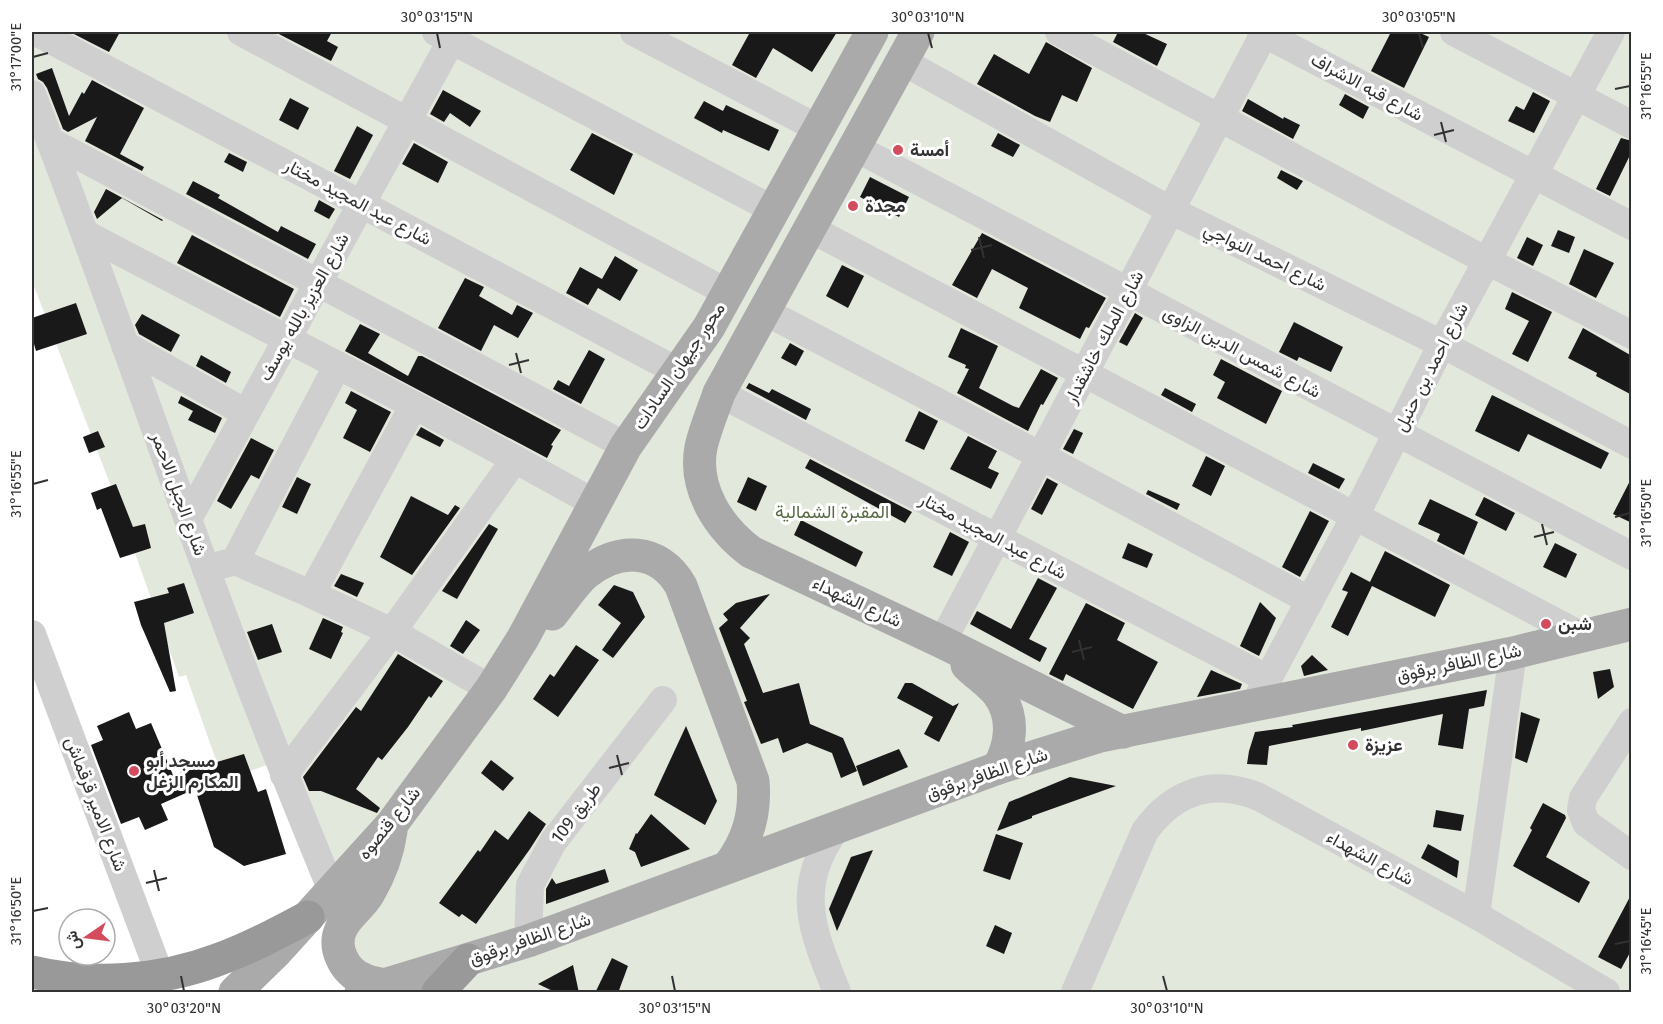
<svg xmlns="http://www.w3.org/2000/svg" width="1663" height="1024" font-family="'Fira Sans',Vazirmatn,sans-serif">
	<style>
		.green { fill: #e3e8dd }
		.building { fill: #191919 }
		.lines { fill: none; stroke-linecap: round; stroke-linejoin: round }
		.minor { stroke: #cfcfcf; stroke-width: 28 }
		.major { stroke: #aaa; stroke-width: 33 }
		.highway { stroke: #999; stroke-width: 33 }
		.ticks { fill: none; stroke: #323232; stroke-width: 2 }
		.poi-dot { fill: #d24c5d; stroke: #fff; stroke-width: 2 }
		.labels { text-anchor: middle; stroke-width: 6; stroke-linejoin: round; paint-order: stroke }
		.street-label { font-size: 18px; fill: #323232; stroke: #fff }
		.poi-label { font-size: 18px; font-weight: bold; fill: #323232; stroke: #fff; text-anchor: start }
		.park-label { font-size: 18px; fill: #586a44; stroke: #fff }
		.neatline { fill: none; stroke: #323232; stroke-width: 2 }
		.ticks-label { font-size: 15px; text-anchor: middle; fill: #323232 }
	</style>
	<rect width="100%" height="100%" fill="#fff"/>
	<!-- green -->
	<polygon class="green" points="32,32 1631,32 1631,992 373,992 276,762 223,780 186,675 179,677 115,497 32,281"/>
	<!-- building -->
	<g class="building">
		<polygon points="70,32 120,32 109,52"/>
		<polygon points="275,32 332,32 327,41 338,47 331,61"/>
		<polygon points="746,32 837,32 812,72 773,48 756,78 732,65 749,34"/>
		<polygon points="1118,32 1141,32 1167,44 1157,66 1113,42"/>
		<polygon points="1391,32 1418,32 1429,37 1404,88 1371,71"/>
		<polygon points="1046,42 1092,68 1077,102 1062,95 1050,122 1035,116 977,84 994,54 1029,74"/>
		<polygon points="52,68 69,116 82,92 84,94 92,80 144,108 120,154 144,167 142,171 85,141 97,117 68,132 63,129 47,88 43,82 38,79 36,74"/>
		<polygon points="443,90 481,111 470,127 450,113 444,122 430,114"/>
		<polygon points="1533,92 1550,101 1534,133 1508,121 1516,106 1524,110"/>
		<polygon points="1345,94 1369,107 1363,119 1339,105"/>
		<polygon points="290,98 309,108 298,130 279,120"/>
		<polygon points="1248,99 1283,119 1284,117 1300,125 1293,139 1242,111"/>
		<polygon points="704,101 723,111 726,105 779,130 769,151 723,130 722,133 694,118"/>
		<polygon points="357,126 373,135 350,179 334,171"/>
		<polygon points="592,133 633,154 614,195 570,170"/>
		<polygon points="998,133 1020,145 1013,157 991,146"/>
		<polygon points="1621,138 1632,141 1632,151 1610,196 1596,189"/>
		<polygon points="414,143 448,162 438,183 402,164"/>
		<polygon points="229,153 247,162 243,172 224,162"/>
		<polygon points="1281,170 1303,181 1297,190 1277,178"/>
		<polygon points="870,177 909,197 899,217 860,197"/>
		<polygon points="193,181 220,195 218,198 278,232 281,226 316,244 308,259 186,194"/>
		<polygon points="106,189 163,220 162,221 122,198 97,219 94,212"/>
		<polygon points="319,200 335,209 329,219 314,211"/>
		<polygon points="1558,230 1575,237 1569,253 1551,246"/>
		<polygon points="982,233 1106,298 1089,328 1086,327 1080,339 1019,308 1028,288 992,269 977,298 952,285"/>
		<polygon points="192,235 294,289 280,317 177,263"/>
		<polygon points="1527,237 1543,245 1533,266 1517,258"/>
		<polygon points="1584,249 1614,263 1596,298 1569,284"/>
		<polygon points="615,256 638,270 620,301 598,288 588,305 566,293 580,267 602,279"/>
		<polygon points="842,265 864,276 848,308 826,296"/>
		<polygon points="465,278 484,287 479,296 512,315 517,305 533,313 518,338 494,325 481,351 438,328"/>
		<polygon points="1512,292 1552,312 1528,362 1512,354 1529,321 1505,309"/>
		<polygon points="76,303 87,334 36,351 32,337 32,318"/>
		<polygon points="1135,313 1143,318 1127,346 1119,342"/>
		<polygon points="142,314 180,335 171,352 139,334 135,325"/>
		<polygon points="1294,322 1343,347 1331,372 1299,357 1297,361 1279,352"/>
		<polygon points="360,324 380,334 368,353 408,376 418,356 422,356 561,430 551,445 553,446 547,458 345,351"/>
		<polygon points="961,328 998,346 979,388 1013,406 1019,408 1041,369 1058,378 1043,405 1041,404 1028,431 957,393 969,369 965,368 966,365 948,357"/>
		<polygon points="1583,328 1632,356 1632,395 1596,376 1597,373 1568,358"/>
		<polygon points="790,343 804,351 796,366 781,358"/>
		<polygon points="589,350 605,359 581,404 553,389 558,380 569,386"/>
		<polygon points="201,355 231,372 226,383 196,366"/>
		<polygon points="1221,359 1282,391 1266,424 1217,398 1225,382 1213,375"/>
		<polygon points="749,383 769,393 772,389 811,409 806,420 746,388"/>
		<polygon points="1165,388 1196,404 1192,412 1161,395"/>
		<polygon points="351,391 391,412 370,452 343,438 357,410 345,403"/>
		<polygon points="1492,395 1609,453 1601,469 1528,434 1519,452 1475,431"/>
		<polygon points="181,396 222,418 215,433 188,420 193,411 178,403"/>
		<polygon points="919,411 938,421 924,450 905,441"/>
		<polygon points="421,427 444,440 440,447 416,435"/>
		<polygon points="1074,429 1083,433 1073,454 1063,449"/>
		<polygon points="98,431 105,447 89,453 83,437"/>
		<polygon points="968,436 997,451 988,468 999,473 991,489 950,469"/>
		<polygon points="251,438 274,450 259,479 251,475 231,509 217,501"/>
		<polygon points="1206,456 1225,466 1211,496 1192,486"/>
		<polygon points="810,459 912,512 905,523 805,468"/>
		<polygon points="1313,463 1345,479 1339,489 1308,473"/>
		<polygon points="297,477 311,484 297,514 282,507"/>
		<polygon points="748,477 767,486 756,511 737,502"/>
		<polygon points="1632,477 1632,523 1613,514"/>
		<polygon points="1047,478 1058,484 1042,515 1031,509"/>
		<polygon points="116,484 133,527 145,524 151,548 120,558 101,508 97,510 91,493"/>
		<polygon points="1148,490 1180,504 1177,510 1146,494"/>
		<polygon points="411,496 448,515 455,505 460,508 412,575 380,557"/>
		<polygon points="1484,497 1515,513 1506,531 1475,515"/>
		<polygon points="1430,499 1478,522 1464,555 1437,541 1440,534 1418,524"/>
		<polygon points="1310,511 1329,521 1300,577 1282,567"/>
		<polygon points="801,520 863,552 856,567 794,535"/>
		<polygon points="489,524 498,529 457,599 442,591"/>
		<polygon points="950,532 969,542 952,576 933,567"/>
		<polygon points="1128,543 1153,554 1147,568 1122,558"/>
		<polygon points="1555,543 1577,554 1566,578 1543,567"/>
		<polygon points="1385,551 1450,585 1435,617 1372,586 1348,636 1331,627 1348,592 1342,590 1351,572 1370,582"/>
		<polygon points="341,574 364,583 357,597 334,586"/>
		<polygon points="1038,578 1057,588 1029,639 1047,648 1040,662 970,624 977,611 1011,629"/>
		<polygon points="184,583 194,613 164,623 176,691 170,692 141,625 134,602 169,593 167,588"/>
		<polygon points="614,585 633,592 645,617 613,658 602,650 621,623 598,605"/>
		<polygon points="770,594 740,628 750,638 744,644 763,693 799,683 810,724 843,738 857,771 841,778 832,753 807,743 783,753 778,738 761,744 744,702 747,701 719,628 728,620 723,614 736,603"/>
		<polygon points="1260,602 1276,618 1259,656 1240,646"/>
		<polygon points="1086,603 1125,623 1117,640 1158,662 1133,709 1066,674 1063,681 1049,674"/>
		<polygon points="323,618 343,627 341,632 343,633 331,659 309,649"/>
		<polygon points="466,620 480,630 463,654 450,646"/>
		<polygon points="272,624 282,652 258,660 247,632"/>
		<polygon points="576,645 599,660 558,717 533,699 550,674 554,677"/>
		<polygon points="398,654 443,681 431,698 429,696 408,727 382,760 378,757 356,789 380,808 377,813 321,791 309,791 303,777 356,707 361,711"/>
		<polygon points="1312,655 1328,670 1304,676 1301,666"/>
		<polygon points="1610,669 1614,687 1598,699 1593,672"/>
		<polygon points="1211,670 1242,684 1240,689 1197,697"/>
		<polygon points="905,683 912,683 953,706 959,703 939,742 924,734 933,717 897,698"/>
		<polygon points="1487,690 1484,706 1469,709 1463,749 1438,745 1443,714 1361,731 1361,728 1269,746 1267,765 1247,764 1249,751 1255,732 1293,727 1292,725"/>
		<polygon points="129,712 136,729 151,723 173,775 244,754 258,792 266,789 286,854 244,866 214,847 195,789 161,804 168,820 145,830 139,817 121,824 91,745 103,740 97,726"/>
		<polygon points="1521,712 1540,719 1527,763 1515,758"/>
		<polygon points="686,726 717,801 705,825 654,795"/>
		<polygon points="899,749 908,767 863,786 856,766"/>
		<polygon points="491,760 514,778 503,791 481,773"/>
		<polygon points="1070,777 1116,786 1032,816 1032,818 997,831 1009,802"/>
		<polygon points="1543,803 1565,815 1566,818 1546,857 1590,882 1579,903 1513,866 1532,830 1530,828"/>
		<polygon points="1436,810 1464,815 1461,831 1433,827"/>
		<polygon points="529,811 546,824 530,849 476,924 462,914 459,917 439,903 478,850 480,852 495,830 508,840"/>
		<polygon points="651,814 690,849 641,867 635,852 629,849 636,833 637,834"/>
		<polygon points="996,834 1023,843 1010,880 983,871"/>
		<polygon points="1428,844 1459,861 1457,878 1421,858"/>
		<polygon points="873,850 837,931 829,909 851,857"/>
		<polygon points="605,869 609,882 546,904 546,889 552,878 556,884"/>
		<polygon points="1632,893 1632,949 1621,969 1598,957"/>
		<polygon points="995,925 1012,933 1004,954 986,946"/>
		<polygon points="612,958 628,966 618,993 595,993"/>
		<polygon points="573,965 579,993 557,993 538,984"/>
	</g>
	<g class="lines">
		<!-- minor -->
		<g class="minor">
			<polyline points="36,32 679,372"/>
			<polyline points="241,32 728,293"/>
			<polyline points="436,32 774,210"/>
			<polyline points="634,32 819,129"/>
			<polyline points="1059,32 1487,261 1632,335"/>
			<polyline points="1261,32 1632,226"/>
			<polyline points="1454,32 1632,125"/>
			<polyline points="902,61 1170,210 1442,344 1632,445"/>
			<path d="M32,94C93,250 147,409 205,566C245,676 288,784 332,891"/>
			<polyline points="50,141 626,446"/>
			<polyline points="854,147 1632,556"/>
			<polyline points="809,228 1582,636"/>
			<path d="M86,234C256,324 427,409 594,503"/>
			<polyline points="764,311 1041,456 1309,600"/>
			<polyline points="125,345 246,413"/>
			<polyline points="719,393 1268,679"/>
			<polyline points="188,519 456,32"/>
			<polyline points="235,561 337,366"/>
			<polyline points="206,569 235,561 311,594 392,632 491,689"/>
			<polyline points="311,594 414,405"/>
			<polyline points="32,634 160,975"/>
			<polyline points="942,642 1265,32"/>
			<polyline points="1254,705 1355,516 1442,344 1611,32"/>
			<polyline points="1632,722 1583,798 1581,810 1586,823 1632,856"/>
			<polyline points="284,775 392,632 515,459"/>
			<path d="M837,827C793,888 812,930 837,992"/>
			<polyline points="1476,915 1513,653"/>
			<polyline points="528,941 530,885 553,842 663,700"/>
			<path d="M1075,992L1145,831C1174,791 1213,778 1259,797L1476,915L1606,992"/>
		</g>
		<!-- major -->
		<g class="major">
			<path d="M918,32L719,393C713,411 705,429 701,447C693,489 719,528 751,552L942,642L1123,732"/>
			<path d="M552,614C563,601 572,586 585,574C618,547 659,547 681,586L753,781C756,814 748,841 728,867"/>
			<path d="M967,665C977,675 991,684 999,695C1015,718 1011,746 998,768"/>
			<path d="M385,985C378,983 370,983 363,979C345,972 332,948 341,929C347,915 362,906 369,893C380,874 388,853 391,831"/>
			<polyline points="235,992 276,952 392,824 491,689 523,638 626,446 709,327 872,32"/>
			<polyline points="361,992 528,941 998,768 1100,736 1513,653 1632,624"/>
		</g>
		<!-- highway -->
		<g class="highway">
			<path d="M32,972C91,986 159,982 217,960C248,949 278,933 308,917"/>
			<polyline points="438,992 468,960"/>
		</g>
	</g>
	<!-- ticks -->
	<path class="ticks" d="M437,33L440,48M928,33L932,48M1419,33L1423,48M33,57L48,53M1615,89L1630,86M1441,122L1446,142M1434,135L1454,130M979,237L984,258M971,250L992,245M516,353L521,373M509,365L529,360M33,484L48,480M1615,517L1630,513M1542,524L1547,545M1534,537L1554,532M1079,640L1084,660M1072,652L1092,647M617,755L622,775M609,768L629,763M154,870L159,891M146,883L167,878M33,911L48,908M1615,944L1630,941M181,976L184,991M672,976L675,991M1163,976L1167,991"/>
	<!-- markers -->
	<g class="poi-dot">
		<circle cx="898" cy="150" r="6"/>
		<circle cx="853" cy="206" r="6"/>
		<circle cx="1546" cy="624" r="6"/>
		<circle cx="1353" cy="745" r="6"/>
		<circle cx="134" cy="771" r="6"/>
	</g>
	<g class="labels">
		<!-- street labels -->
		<g class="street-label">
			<text transform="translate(1367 87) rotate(28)" y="6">شارع قبه الاشراف</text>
			<text transform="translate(358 202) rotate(28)" y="6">شارع عبد المجيد مختار</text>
			<text transform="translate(1265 257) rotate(26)" y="6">شارع احمد النواجي</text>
			<text transform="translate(304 307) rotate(-61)" y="6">شارع العزيز بالله يوسف</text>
			<text transform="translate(1104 337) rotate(-62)" y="6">شارع الملك خاشقدار</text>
			<text transform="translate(1242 352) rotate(28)" y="6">شارع شمس الدين الزاوى</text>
			<text transform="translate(679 366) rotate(-56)" y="6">محور جيهان السادات</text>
			<text transform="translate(1431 367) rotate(-63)" y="6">شارع احمد بن حنبل</text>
			<text transform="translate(179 494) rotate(70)" y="6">شارع الجبل الاحمر</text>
			<text transform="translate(993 536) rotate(28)" y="6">شارع عبد المجيد مختار</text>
			<text transform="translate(857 602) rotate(25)" y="6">شارع الشهداء</text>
			<text transform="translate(1459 663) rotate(-12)" y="6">شارع الظافر برقوق</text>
			<text transform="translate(987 774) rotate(-19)" y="6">شارع الظافر برقوق</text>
			<text transform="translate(96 804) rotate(69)" y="6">شارع الامير قرقماش</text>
			<text transform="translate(576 813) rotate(-53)" y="6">طريق 109</text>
			<text transform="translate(389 823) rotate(-51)" y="6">شارع قنصوه</text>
			<text transform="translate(1370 858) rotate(28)" y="6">شارع الشهداء</text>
			<text transform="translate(530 939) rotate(-19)" y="6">شارع الظافر برقوق</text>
		</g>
		<!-- poi labels -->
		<g class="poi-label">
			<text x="910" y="156">أمسة</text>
			<text x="865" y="212">مجدة</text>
			<text x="1558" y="630">شبن</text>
			<text x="1365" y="751">عزيزة</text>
			<text x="146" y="767">مسجد أبو<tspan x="146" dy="21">المكارم الزغل</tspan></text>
		</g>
		<!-- park labels -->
		<g class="park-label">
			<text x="832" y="518">المقبرة الشمالية</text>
		</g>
	</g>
	<!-- border -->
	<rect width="1663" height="1024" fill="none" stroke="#ffffff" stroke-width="66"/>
	<!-- north arrow -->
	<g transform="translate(87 937) rotate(256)"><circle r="28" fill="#ffffff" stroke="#adadad" stroke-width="1.5"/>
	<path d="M0-4.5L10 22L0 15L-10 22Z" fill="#d24c5d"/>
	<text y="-9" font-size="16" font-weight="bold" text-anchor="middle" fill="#323232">ش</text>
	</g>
	<rect x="33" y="33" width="1597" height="958" class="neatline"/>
	<g class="ticks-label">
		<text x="437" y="22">30°03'15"N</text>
		<text x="928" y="22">30°03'10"N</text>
		<text x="1419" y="22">30°03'05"N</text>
		<text transform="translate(16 57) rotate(-90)" y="5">31°17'00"E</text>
		<text transform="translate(1646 86) rotate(-90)" y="5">31°16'55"E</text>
		<text transform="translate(16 484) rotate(-90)" y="5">31°16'55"E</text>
		<text transform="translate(1646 513) rotate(-90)" y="5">31°16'50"E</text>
		<text transform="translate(16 911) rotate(-90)" y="5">31°16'50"E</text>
		<text transform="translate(1646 941) rotate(-90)" y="5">31°16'45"E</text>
		<text x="184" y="1013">30°03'20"N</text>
		<text x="675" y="1013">30°03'15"N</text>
		<text x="1167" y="1013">30°03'10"N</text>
	</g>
</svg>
